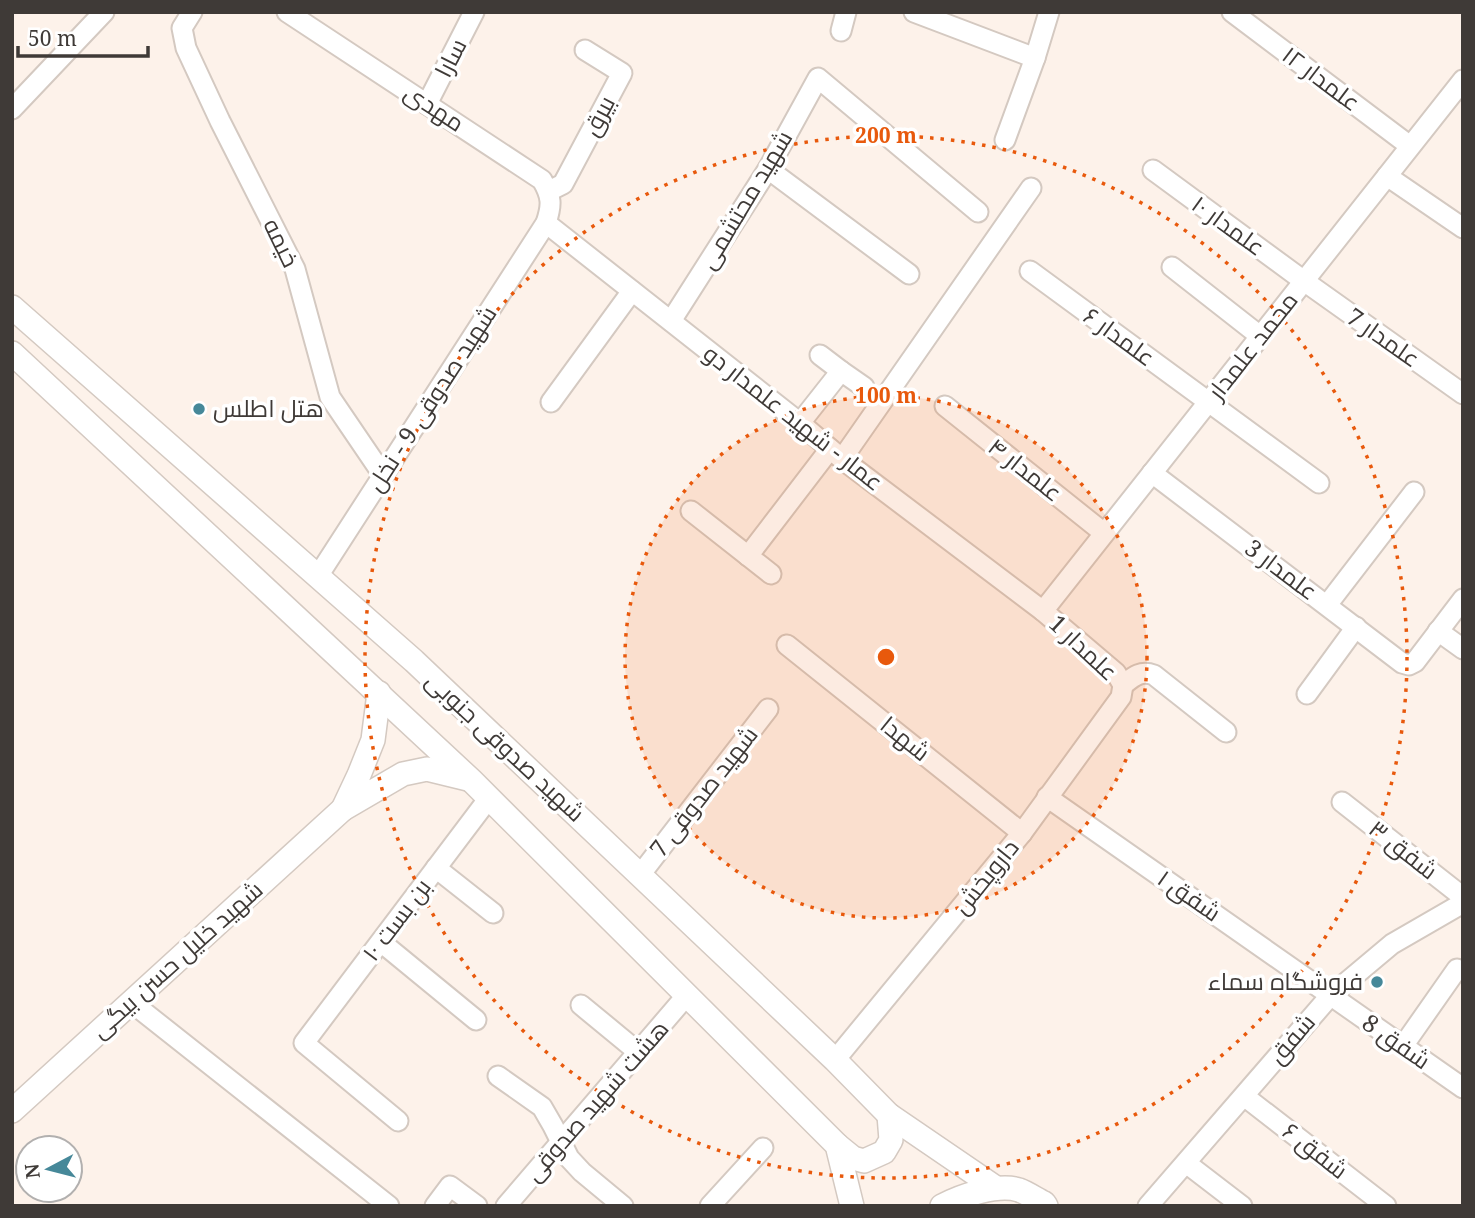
<svg xmlns="http://www.w3.org/2000/svg" width="1475" height="1218" font-family="'Noto Serif',Cairo,serif">
	<style>
		.lines { fill: none; stroke-linecap: round; stroke-linejoin: round }
		.minor-casing { stroke: #d4c9c1; stroke-width: 23 }
		.major-casing { stroke: #d4c9c1; stroke-width: 26 }
		.minor { stroke: #fff; stroke-width: 19 }
		.major { stroke: #fff; stroke-width: 23 }
		.ring { fill: none; stroke: #e8590c; stroke-width: 3.5; stroke-dasharray: 3.5 7 }
		.poi-dot { fill: #468899; stroke: #fff; stroke-width: 2.5 }
		.labels { text-anchor: middle; stroke-width: 7; stroke-linejoin: round; paint-order: stroke }
		.street-label { font-size: 24px; fill: #3f3a37; stroke: #fff }
		.poi-label { font-size: 24px; fill: #3f3a37; stroke: #fff; text-anchor: start }
		.centre { fill: #e8590c; stroke: #fff; stroke-width: 3.5 }
		.ring-label { font-size: 21px; text-anchor: middle; font-weight: bold; fill: #e8590c; stroke: #fff; stroke-width: 7; stroke-linejoin: round; paint-order: stroke }
	</style>
	<rect width="100%" height="100%" fill="#fdf2ea"/>
	<g class="lines">
		<defs>
			<g id="minor">
				<polyline points="192,12 182,28 186,48 220,121 295,269 330,397 383,475"/>
				<path d="M287,12L542,180C552,197 552,205 546,223L318,576"/>
				<polyline points="914,12 1035,58"/>
				<polyline points="1232,12 1410,146"/>
				<polyline points="841,31 846,12"/>
				<polyline points="427,104 474,12"/>
				<polyline points="12,109 104,12"/>
				<polyline points="1005,140 1035,58 1049,12"/>
				<polyline points="768,169 909,274"/>
				<polyline points="1153,170 1304,281 1463,394"/>
				<polyline points="1387,176 1463,228"/>
				<polyline points="549,191 563,184 622,73 585,50"/>
				<polyline points="546,223 800,423 842,459 1043,611 1116,673 1123,685"/>
				<polyline points="1172,267 1260,336"/>
				<polyline points="1030,271 1319,483"/>
				<polyline points="671,321 768,169 818,78 978,212"/>
				<polyline points="841,371 864,387"/>
				<polyline points="551,402 632,291"/>
				<polyline points="945,406 1104,533"/>
				<polyline points="800,423 841,371 820,355"/>
				<polyline points="842,459 1031,188"/>
				<polyline points="1152,473 1402,663 1409,665 1415,662 1463,599"/>
				<polyline points="691,511 771,574"/>
				<polyline points="748,556 830,449"/>
				<polyline points="1327,605 1414,492"/>
				<polyline points="1043,611 1463,80"/>
				<polyline points="1438,631 1463,649"/>
				<polyline points="787,645 1022,833"/>
				<path d="M1123,685C1133,677 1140,670 1154,675L1226,732"/>
				<polyline points="1307,694 1356,627"/>
				<polyline points="1047,797 1463,1088"/>
				<polyline points="1342,802 1463,897"/>
				<polyline points="436,868 493,913"/>
				<polyline points="640,875 768,709"/>
				<polyline points="381,942 476,1020"/>
				<polyline points="131,1002 389,1206"/>
				<polyline points="581,1005 638,1052"/>
				<polyline points="1403,1046 1457,969"/>
				<polyline points="835,1060 1022,833 1121,697 1123,685"/>
				<polyline points="498,1076 542,1107 553,1126 569,1158 582,1172 623,1206"/>
				<polyline points="1244,1096 1386,1206"/>
				<polyline points="398,1121 304,1043 489,798"/>
				<polyline points="1186,1163 1242,1206"/>
				<polyline points="435,1206 450,1186 477,1206"/>
				<polyline points="506,1206 687,995"/>
				<polyline points="710,1206 763,1148"/>
				<polyline points="1148,1206 1330,996 1392,944 1463,903"/>
			</g>
			<g id="major">
				<polyline points="12,307 414,661 835,1060 889,1115 996,1188"/>
				<polyline points="12,353 471,780 837,1145 852,1206"/>
				<polyline points="379,693 373,740 359,775 343,809 403,774 427,769 468,779"/>
				<polyline points="12,1111 343,809"/>
				<polyline points="837,1145 853,1158 864,1161 884,1152 891,1140 889,1115"/>
				<path d="M942,1206C961,1196 998,1183 1019,1190C1027,1193 1036,1199 1044,1203L1046,1206"/>
			</g>
		</defs>
		<!-- minor casing -->
		<use href="#minor" class="minor-casing"/>
		<!-- major casing -->
		<use href="#major" class="major-casing"/>
		<!-- minor -->
		<use href="#minor" class="minor"/>
		<!-- major -->
		<use href="#major" class="major"/>
	</g>
	<!-- distance rings -->
	<circle cx="886" cy="657" r="261" fill="#e8590c" fill-opacity=".12"/>
	<g class="ring">
		<circle cx="886" cy="657" r="261"/>
		<circle cx="886" cy="657" r="521"/>
	</g>
	<!-- markers -->
	<g class="poi-dot">
		<circle cx="199" cy="409" r="7"/>
		<circle cx="1377" cy="982" r="7"/>
	</g>
	<g class="labels">
		<!-- street labels -->
		<g class="street-label">
			<text transform="translate(451 58) rotate(-63)" y="8">سارا</text>
			<text transform="translate(1321 79) rotate(37)" y="8">علمدار ۱۲</text>
			<text transform="translate(434 108) rotate(33)" y="8">مهدی</text>
			<text transform="translate(599 116) rotate(-62)" y="8">بیرق</text>
			<text transform="translate(746 200) rotate(-59)" y="8">شهید محتشمی</text>
			<text transform="translate(1228 226) rotate(36)" y="8">علمدار ۱۰</text>
			<text transform="translate(281 243) rotate(64)" y="8">خیمه</text>
			<text transform="translate(1119 337) rotate(36)" y="8">علمدار ۶</text>
			<text transform="translate(1383 338) rotate(35)" y="8">علمدار 7</text>
			<text transform="translate(1253 346) rotate(-52)" y="8">محمد علمدار</text>
			<text transform="translate(432 399) rotate(-57)" y="8">شهید صدوقی 9 - نخل</text>
			<text transform="translate(793 418) rotate(38)" y="8">عمار - شهید علمدار دو</text>
			<text transform="translate(1025 470) rotate(38)" y="8">علمدار ۴</text>
			<text transform="translate(1281 570) rotate(37)" y="8">علمدار 3</text>
			<text transform="translate(1083 648) rotate(43)" y="8">علمدار 1</text>
			<text transform="translate(905 739) rotate(39)" y="8">شهدا</text>
			<text transform="translate(505 747) rotate(43)" y="8">شهید صدوقی جنوبی</text>
			<text transform="translate(704 792) rotate(-52)" y="8">شهید صدوقی 7</text>
			<text transform="translate(1403 850) rotate(38)" y="8">شفق ۳</text>
			<text transform="translate(986 877) rotate(-51)" y="8">داروپخش</text>
			<text transform="translate(1189 896) rotate(35)" y="8">شفق ۱</text>
			<text transform="translate(397 920) rotate(-53)" y="8">بن بست ۱۰</text>
			<text transform="translate(177 960) rotate(-42)" y="8">شهید خلیل حسن بیگی</text>
			<text transform="translate(1292 1039) rotate(-49)" y="8">شفق</text>
			<text transform="translate(1396 1042) rotate(35)" y="8">شفق 8</text>
			<text transform="translate(597 1101) rotate(-49)" y="8">هشت شهید صدوقی</text>
			<text transform="translate(1315 1151) rotate(38)" y="8">شفق ۶</text>
		</g>
		<!-- poi labels -->
		<g class="poi-label">
			<text x="213" y="417">هتل اطلس</text>
			<text x="1363" y="990" text-anchor="end">فروشگاه سماء</text>
		</g>
	</g>
	<circle cx="886" cy="657" r="10" class="centre"/>
	<g class="ring-label">
		<text x="886" y="143">200 m</text>
		<text x="886" y="403">100 m</text>
	</g>
	<!-- border -->
	<rect width="1475" height="1218" fill="none" stroke="#3f3a37" stroke-width="28"/>
	<!-- north arrow -->
	<g transform="translate(49 1169) rotate(263)"><circle r="33" fill="#ffffff" stroke="#b2b0af" stroke-width="2"/>
	<path d="M0-5L12 26L0 18L-12 26Z" fill="#468899"/>
	<text y="-10" font-size="19" font-weight="bold" text-anchor="middle" fill="#3f3a37">N</text>
	</g>
	<!-- scale -->
	<path d="M18 46v10h130v-10" fill="none" stroke="#3f3a37" stroke-width="3.5"/>
	<text x="28" y="46" font-size="21" fill="#3f3a37" stroke="#ffffff" stroke-width="5" paint-order="stroke">50 m</text>
</svg>
